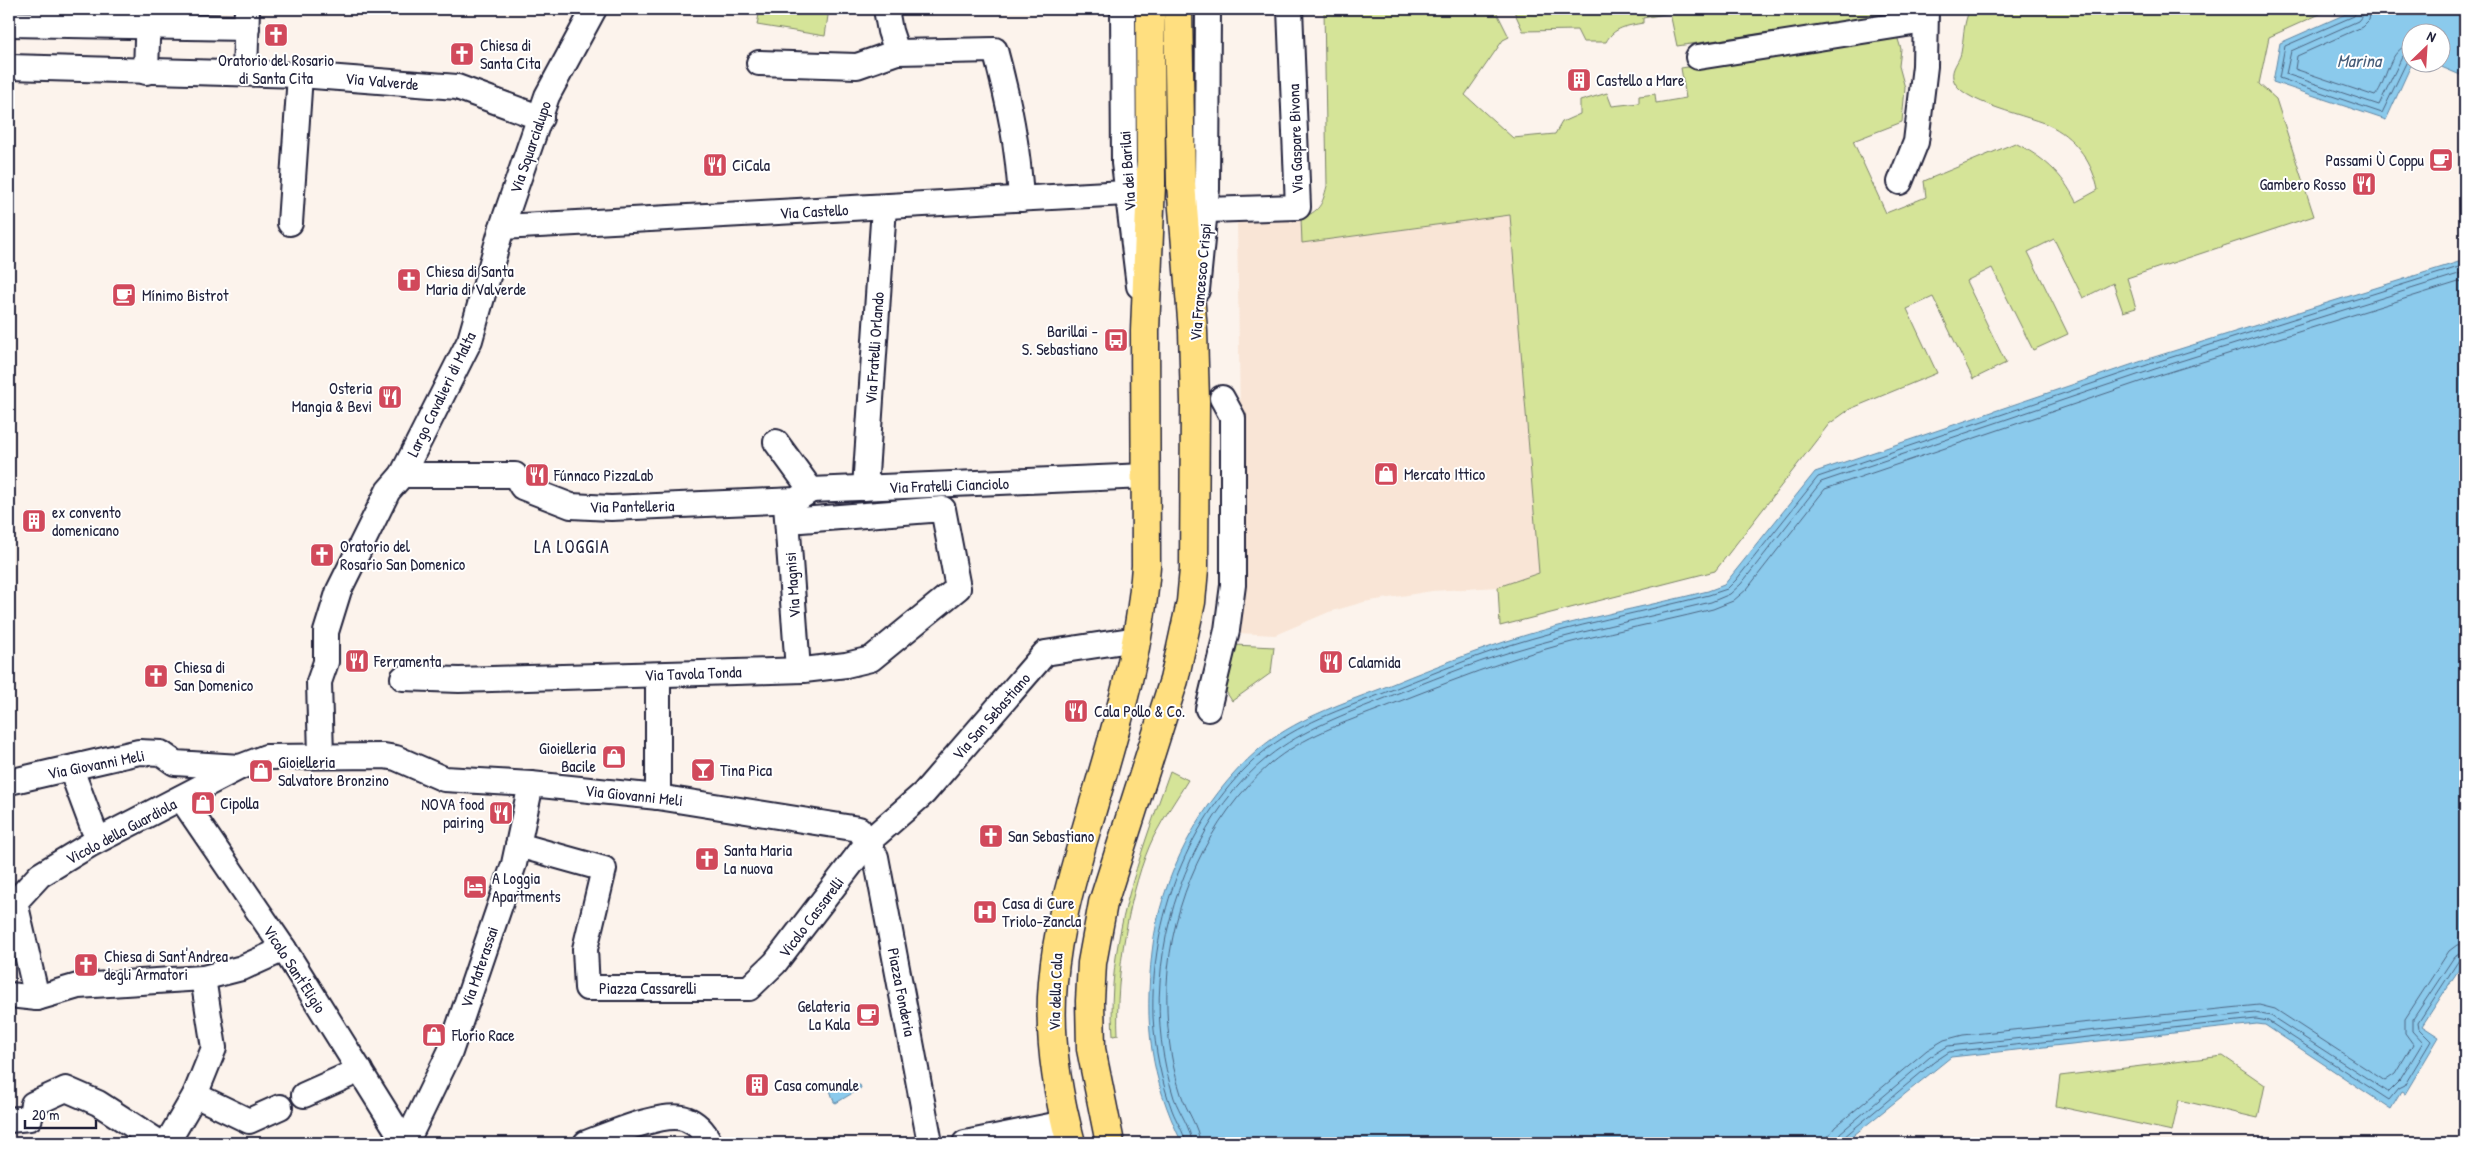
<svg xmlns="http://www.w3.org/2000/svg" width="2474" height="1152" font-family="'Patrick Hand',sans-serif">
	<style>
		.built { fill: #f9e5d6 }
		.green { fill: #d5e498; stroke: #7c836a }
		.water { fill: #8bcaec; stroke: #6187a5 }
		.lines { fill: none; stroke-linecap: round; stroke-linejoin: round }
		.shore { stroke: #4c6582; stroke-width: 1 }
		.minor-casing { stroke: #22223b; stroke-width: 28 }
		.major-casing { stroke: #22223b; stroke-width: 31 }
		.minor { stroke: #fff; stroke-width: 24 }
		.major { stroke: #ffdf80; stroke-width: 28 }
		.labels { text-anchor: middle; stroke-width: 4; stroke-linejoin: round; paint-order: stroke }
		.poi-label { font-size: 16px; fill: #22223b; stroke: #fff; text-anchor: start }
		.street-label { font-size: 16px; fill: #22223b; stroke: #fff }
		.water-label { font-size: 18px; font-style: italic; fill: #475d79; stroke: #fff }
		.neighbourhood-label { font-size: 18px; letter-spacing: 1px; fill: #22223b; stroke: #fff }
	</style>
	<rect width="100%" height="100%" fill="#fcf3ec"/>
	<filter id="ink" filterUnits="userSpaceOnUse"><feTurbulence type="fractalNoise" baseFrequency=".02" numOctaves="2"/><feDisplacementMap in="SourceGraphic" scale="10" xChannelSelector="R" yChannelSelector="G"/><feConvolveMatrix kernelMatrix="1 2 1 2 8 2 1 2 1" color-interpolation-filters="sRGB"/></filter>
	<g filter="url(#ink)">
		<!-- built -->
		<polygon class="built" points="1510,215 1539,574 1498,587 1432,591 1364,602 1329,612 1275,635 1237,633 1240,416 1237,221 1301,218 1303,243"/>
		<!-- green -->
		<g class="green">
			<polygon points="760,9 829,9 825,36 757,25"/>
			<path d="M1324,9H1495L1509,37L1503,40L1465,95L1513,138L1555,134L1562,122L1580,114V101L1607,93L1612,106L1639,103V96L1655,94L1656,103L1686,98L1681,68L1897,36L1901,49L1899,66L1905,88L1902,122L1853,141L1886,213L1926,197L1924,181L2015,143C2043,157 2062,173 2076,202L2098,190C2093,164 2077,140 2053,127C2033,116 1957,103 1953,78C1951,68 1959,62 1961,53C1964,37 1963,24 1970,9H2331L2269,37L2259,84L2276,99L2314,216L2127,278L2136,308L2123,312L2113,283L2083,298L2054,239L2028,252L2068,334L2033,350L1992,268L1966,281L2006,363L1973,379L1933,297L1907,309L1937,373L1850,409L1829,424L1715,571L1500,626L1498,587L1539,573L1510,215L1302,243L1301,218C1320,211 1322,205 1327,186Z"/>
			<path d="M1513,9H1900L1883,16L1677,46L1670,13L1643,18V23C1627,26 1614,27 1606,42H1583L1577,30L1523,31Z"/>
			<polygon points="1235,645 1274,647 1271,673 1232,701 1225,690"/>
			<path d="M1170,771L1188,780C1177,798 1164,817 1154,836C1129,887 1115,978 1118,1035L1113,1036C1106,943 1139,858 1170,771Z"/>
			<polygon points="2223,1056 2265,1085 2258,1118 2179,1100 2172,1131 2056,1106 2060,1076"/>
		</g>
		<!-- water -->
		<g class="water">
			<polygon points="2357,9 2465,9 2465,77 2432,63 2442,62 2442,32 2412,32 2412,63 2386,120 2273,82 2280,43"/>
			<path d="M2465,260V960L2422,1026L2439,1037L2405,1094L2401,1092L2391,1109L2265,1025L2257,1024L1951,1057L1844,1143H1182C1150,1077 1144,1025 1152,952C1160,877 1201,800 1258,750C1293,720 1338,705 1380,689C1421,672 1462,656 1504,642C1570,620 1641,608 1708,591L1724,585L1815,472L2151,358Z"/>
			<polygon points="860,1085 861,1088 836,1103 834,1102 830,1090 831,1087"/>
		</g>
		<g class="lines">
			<!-- shore -->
			<g class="shore">
				<polyline points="2357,9 2354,16 2285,46 2279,78 2382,113 2407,61 2412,58"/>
				<polyline points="2364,9 2363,15 2358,21 2291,51 2286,74 2379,105 2402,57 2412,51"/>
				<path d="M2371,9L2369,20L2362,27L2297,56L2295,69L2375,96C2388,81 2387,48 2412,44"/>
				<path d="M1186,1143C1184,1132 1176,1121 1172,1110C1161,1080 1155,1050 1153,1017C1150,920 1187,817 1262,753C1297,724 1342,709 1384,693C1424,677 1465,660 1507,646C1573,625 1642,612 1709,595L1727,589L1736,580L1818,477L2153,363L2465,265"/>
				<path d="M1192,1143C1191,1128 1179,1112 1174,1098C1162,1060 1157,1022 1160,982C1165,901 1203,809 1268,757C1303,729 1346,714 1388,697C1427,682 1470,664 1510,652C1576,632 1644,618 1711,602L1730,594L1741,584L1821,482L2155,369L2465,272"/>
				<path d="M1200,1143C1199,1127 1186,1110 1181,1094C1169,1058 1166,1022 1167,984C1171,902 1208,819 1270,764C1303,736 1346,722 1385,707C1426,691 1468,674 1510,660C1575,638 1646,626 1713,609L1733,601L1747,589L1825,489L2157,376L2465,280"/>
				<polyline points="1828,1143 1829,1135 1835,1127 1927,1050 1944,1040 1963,1035 2259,1005 2275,1009 2385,1081 2395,1074 2413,1044 2405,1033 2405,1019 2449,951 2457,945 2465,944"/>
				<polyline points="1836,1143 1840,1133 1930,1057 1948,1046 2255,1013 2271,1016 2388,1092 2400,1080 2423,1042 2413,1031 2413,1019 2454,957 2465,951"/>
				<polyline points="1842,1143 1844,1137 1934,1062 1949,1052 2256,1019 2268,1021 2389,1100 2398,1089 2404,1086 2431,1041 2419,1029 2418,1023 2459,960 2465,958"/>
			</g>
			<defs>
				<g id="minor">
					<polyline points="886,9 890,31 897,52"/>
					<polyline points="1123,9 1124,163 1139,286"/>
					<polyline points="9,24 247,28"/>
					<polyline points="1698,57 1925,21"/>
					<path d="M759,63L857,66L897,52L995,50C1009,102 1018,146 1021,199"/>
					<polyline points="9,67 300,75 457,87 541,118"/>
					<polyline points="146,72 148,9"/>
					<polyline points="245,72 247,9"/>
					<polyline points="1900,182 1916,142 1925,66 1926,9"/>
					<polyline points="1206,210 1298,207 1290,9"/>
					<polyline points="290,223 300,75"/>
					<polyline points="502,227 1126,193"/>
					<polyline points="1197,290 1207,189 1208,9"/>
					<polyline points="776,442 811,490"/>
					<polyline points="402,475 515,475 522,487 571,506 611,508 796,500 811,490"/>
					<polyline points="865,488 884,207"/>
					<polyline points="811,490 1146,476"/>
					<polyline points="786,505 798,670"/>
					<polyline points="658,675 658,797"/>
					<polyline points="403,678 459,680 804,670 846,665 871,659 958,588 943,509 788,521"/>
					<polyline points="1208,709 1227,630 1233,585 1233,418 1222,398"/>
					<polyline points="321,756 319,682 326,662 326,632 339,590 388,491 402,475 470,340 502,227 547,96 594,9"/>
					<polyline points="71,769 93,828"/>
					<polyline points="9,782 139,752 161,753 175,763 240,767"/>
					<polyline points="181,798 284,949 405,1143"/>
					<polyline points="518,845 604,869 585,949 587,988 749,988 775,963 868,842 924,793 1045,653 1137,639"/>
					<polyline points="9,901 15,902 40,875 91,844 240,767 266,757 384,756 396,758 444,779 531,784 658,797 859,829 876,857 930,1143"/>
					<polyline points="15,902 37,998"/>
					<polyline points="9,995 37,998 78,986 203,978 242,968 284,949"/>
					<polyline points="195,1095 249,1121 280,1107"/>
					<polyline points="304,1095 360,1070"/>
					<polyline points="9,1120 30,1118 33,1104 66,1089 98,1103 160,1143"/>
					<polyline points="167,1143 195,1095 214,1048 203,978"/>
					<polyline points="406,1143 450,1052 514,864 531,784"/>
					<path d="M586,1143C608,1135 665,1110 686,1119C697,1123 705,1133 710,1143"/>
					<polyline points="965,1143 1065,1123"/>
				</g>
				<g id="major">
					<path d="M1071,1143C1057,1092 1048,1036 1053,982C1057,929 1072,878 1087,827C1112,741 1140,656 1146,566L1145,331L1151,184L1150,9"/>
					<polyline points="1110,1143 1091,1049 1090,1001 1092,963 1103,903 1174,680 1191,602 1194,569 1195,401 1193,331 1181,184 1178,9"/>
				</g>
			</defs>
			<!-- minor casing -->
			<use href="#minor" class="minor-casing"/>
			<!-- major casing -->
			<use href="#major" class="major-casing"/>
			<!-- minor -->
			<use href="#minor" class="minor"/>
			<!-- major -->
			<use href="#major" class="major"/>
		</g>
	</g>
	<!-- icons -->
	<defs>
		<symbol id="church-square" viewBox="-11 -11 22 22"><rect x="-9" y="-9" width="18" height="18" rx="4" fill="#d1495b" stroke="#fff"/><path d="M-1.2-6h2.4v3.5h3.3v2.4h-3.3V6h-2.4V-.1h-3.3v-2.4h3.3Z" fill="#fff"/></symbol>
		<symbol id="building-square" viewBox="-11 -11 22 22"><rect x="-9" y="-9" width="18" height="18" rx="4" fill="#d1495b" stroke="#fff"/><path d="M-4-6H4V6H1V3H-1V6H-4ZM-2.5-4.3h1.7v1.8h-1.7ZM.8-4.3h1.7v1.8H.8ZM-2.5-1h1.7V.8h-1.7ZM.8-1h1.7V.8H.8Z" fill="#fff"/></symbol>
		<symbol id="cafe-square" viewBox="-11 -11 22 22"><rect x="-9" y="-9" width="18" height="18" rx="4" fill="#d1495b" stroke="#fff"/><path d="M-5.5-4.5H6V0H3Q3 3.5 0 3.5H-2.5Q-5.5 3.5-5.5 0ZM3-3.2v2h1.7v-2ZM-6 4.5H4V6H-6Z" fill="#fff"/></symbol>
		<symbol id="restaurant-square" viewBox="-11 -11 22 22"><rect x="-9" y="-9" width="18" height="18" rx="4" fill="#d1495b" stroke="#fff"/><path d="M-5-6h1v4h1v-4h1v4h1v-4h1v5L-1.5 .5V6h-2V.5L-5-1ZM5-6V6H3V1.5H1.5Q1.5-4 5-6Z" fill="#fff"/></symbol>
		<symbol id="bus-square" viewBox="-11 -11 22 22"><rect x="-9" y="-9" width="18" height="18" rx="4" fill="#d1495b" stroke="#fff"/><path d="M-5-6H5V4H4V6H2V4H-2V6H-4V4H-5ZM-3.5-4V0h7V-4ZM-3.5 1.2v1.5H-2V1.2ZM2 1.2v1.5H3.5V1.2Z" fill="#fff"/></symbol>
		<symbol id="shop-square" viewBox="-11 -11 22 22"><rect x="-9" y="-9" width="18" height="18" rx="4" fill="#d1495b" stroke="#fff"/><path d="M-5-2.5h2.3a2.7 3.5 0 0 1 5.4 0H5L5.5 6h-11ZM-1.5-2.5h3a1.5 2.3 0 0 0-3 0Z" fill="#fff"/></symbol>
		<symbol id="bar-square" viewBox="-11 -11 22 22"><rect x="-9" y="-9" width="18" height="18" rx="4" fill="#d1495b" stroke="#fff"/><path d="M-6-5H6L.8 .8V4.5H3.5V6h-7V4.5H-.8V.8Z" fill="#fff"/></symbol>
		<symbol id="hotel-square" viewBox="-11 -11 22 22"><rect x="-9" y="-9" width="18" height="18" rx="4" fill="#d1495b" stroke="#fff"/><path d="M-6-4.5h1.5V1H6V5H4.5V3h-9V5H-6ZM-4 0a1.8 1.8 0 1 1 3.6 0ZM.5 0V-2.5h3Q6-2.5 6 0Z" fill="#fff"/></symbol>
		<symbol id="hospital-square" viewBox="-11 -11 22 22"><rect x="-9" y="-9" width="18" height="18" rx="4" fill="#d1495b" stroke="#fff"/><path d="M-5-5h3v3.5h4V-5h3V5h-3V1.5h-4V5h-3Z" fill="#fff"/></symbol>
	</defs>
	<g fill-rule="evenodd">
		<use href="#church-square" x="262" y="21" width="28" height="28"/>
		<use href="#church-square" x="448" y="40" width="28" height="28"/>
		<use href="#building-square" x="1565" y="66" width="28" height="28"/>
		<use href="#cafe-square" x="2427" y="146" width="28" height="28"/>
		<use href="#restaurant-square" x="701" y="151" width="28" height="28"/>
		<use href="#restaurant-square" x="2350" y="170" width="28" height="28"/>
		<use href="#church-square" x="395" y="266" width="28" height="28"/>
		<use href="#cafe-square" x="110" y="281" width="28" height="28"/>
		<use href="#bus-square" x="1102" y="326" width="28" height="28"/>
		<use href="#restaurant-square" x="376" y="383" width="28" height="28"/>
		<use href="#shop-square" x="1372" y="460" width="28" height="28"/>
		<use href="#restaurant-square" x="523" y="461" width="28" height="28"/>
		<use href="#building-square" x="20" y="507" width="28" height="28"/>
		<use href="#church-square" x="308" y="541" width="28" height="28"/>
		<use href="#restaurant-square" x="343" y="647" width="28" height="28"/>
		<use href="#restaurant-square" x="1317" y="648" width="28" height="28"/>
		<use href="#church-square" x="142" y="662" width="28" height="28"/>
		<use href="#restaurant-square" x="1062" y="697" width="28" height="28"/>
		<use href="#shop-square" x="600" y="743" width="28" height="28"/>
		<use href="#bar-square" x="689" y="756" width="28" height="28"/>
		<use href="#shop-square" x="247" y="757" width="28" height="28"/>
		<use href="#shop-square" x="189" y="789" width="28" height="28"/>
		<use href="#restaurant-square" x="487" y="799" width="28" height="28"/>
		<use href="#church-square" x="977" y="822" width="28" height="28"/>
		<use href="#church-square" x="693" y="845" width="28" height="28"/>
		<use href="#hotel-square" x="461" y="873" width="28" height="28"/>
		<use href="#hospital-square" x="971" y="898" width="28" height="28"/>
		<use href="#church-square" x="72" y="951" width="28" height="28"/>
		<use href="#cafe-square" x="854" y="1001" width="28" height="28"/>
		<use href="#shop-square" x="420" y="1021" width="28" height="28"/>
		<use href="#building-square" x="743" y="1071" width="28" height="28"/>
	</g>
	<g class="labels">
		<!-- poi labels -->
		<g class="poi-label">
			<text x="480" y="51">Chiesa di<tspan x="480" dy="18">Santa Cita</tspan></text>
			<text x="276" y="66" text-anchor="middle">Oratorio del Rosario<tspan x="276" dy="18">di Santa Cita</tspan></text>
			<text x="1596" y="86">Castello a Mare</text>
			<text x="2424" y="166" text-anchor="end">Passami Ù Coppu</text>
			<text x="732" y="171">CiCala</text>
			<text x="2346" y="190" text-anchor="end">Gambero Rosso</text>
			<text x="426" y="277">Chiesa di Santa<tspan x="426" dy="18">Maria di Valverde</tspan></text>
			<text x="142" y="301">Mínimo Bistrot</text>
			<text x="1098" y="337" text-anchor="end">Barillai -<tspan x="1098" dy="18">S. Sebastiano</tspan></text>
			<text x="372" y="394" text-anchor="end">Osteria<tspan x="372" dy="18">Mangia &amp; Bevi</tspan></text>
			<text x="1404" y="480">Mercato Ittico</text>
			<text x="554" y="481">Fúnnaco PizzaLab</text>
			<text x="52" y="518">ex convento<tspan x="52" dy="18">domenicano</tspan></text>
			<text x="340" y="552">Oratorio del<tspan x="340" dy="18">Rosario San Domenico</tspan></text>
			<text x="374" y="667">Ferramenta</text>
			<text x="1348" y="668">Calamida</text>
			<text x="174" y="673">Chiesa di<tspan x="174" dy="18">San Domenico</tspan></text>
			<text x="1094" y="717">Cala Pollo &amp; Co.</text>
			<text x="596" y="754" text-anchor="end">Gioielleria<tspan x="596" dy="18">Bacile</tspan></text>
			<text x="278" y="768">Gioielleria<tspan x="278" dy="18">Salvatore Bronzino</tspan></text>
			<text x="720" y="776">Tina Pica</text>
			<text x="220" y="809">Cipolla</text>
			<text x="484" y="810" text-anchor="end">NOVA food<tspan x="484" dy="18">pairing</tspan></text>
			<text x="1008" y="842">San Sebastiano</text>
			<text x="724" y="856">Santa Maria<tspan x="724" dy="18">La nuova</tspan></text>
			<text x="492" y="884">A Loggia<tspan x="492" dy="18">Apartments</tspan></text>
			<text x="1002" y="909">Casa di Cure<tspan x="1002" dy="18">Triolo-Zancla</tspan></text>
			<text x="104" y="962">Chiesa di Sant'Andrea<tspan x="104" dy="18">degli Armatori</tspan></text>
			<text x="850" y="1012" text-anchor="end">Gelateria<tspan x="850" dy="18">La Kala</tspan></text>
			<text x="452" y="1041">Florio Race</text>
			<text x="774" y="1091">Casa comunale</text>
		</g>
		<!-- street labels -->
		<g class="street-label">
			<text transform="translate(382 81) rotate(5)" y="6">Via Valverde</text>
			<text transform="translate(1295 139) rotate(-92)" y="6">Via Gaspare Bivona</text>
			<text transform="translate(530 147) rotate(-71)" y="6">Via Squarcialupo</text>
			<text transform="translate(1127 171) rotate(-94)" y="6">Via dei Barilai</text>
			<text transform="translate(814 211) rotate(-3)" y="6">Via Castello</text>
			<text transform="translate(1200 282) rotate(-85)" y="6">Via Francesco Crispi</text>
			<text transform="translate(874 348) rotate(-86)" y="6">Via Fratelli Orlando</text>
			<text transform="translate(441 394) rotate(-64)" y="6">Largo Cavalieri di Malta</text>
			<text transform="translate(949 485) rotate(-2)" y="6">Via Fratelli Cianciolo</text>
			<text transform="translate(632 506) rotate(-1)" y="6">Via Pantelleria</text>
			<text transform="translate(792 585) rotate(-94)" y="6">Via Magnisi</text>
			<text transform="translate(693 673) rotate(-2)" y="6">Via Tavola Tonda</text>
			<text transform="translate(991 716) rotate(-49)" y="6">Via San Sebastiano</text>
			<text transform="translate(96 764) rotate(-11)" y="6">Via Giovanni Meli</text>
			<text transform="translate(634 795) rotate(6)" y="6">Via Giovanni Meli</text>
			<text transform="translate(121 831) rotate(-28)" y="6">Vicolo della Guardiola</text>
			<text transform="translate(811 917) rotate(-53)" y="6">Vicolo Cassarelli</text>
			<text transform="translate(479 967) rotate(-71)" y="6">Via Materassai</text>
			<text transform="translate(295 969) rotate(57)" y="6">Vicolo Sant'Eligio</text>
			<text x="648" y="994">Piazza Cassarelli</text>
			<text transform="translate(902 992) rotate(79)" y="6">Piazza Fonderia</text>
			<text transform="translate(1055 992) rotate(-88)" y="6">Via della Cala</text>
		</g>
		<!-- water labels -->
		<g class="water-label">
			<text x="2359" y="67">Marina</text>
		</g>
		<!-- neighbourhood labels -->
		<g class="neighbourhood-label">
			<text x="572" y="553">LA LOGGIA</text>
		</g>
	</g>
	<!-- margin -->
	<rect width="2474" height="1152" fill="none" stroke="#fff" stroke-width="30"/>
	<rect x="15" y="15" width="2444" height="1122" fill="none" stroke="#22223b" stroke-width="2" filter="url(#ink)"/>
	<!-- north arrow -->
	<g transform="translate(2426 48) rotate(25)"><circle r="24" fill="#ffffff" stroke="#a7a7b1"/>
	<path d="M0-4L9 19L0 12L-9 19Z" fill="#d1495b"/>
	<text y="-8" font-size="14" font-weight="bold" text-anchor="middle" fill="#22223b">N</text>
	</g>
	<!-- scale -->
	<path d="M25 1120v8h71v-8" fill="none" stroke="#22223b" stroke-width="2.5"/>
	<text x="32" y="1120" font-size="15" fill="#22223b" stroke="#ffffff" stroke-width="4" paint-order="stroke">20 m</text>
</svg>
